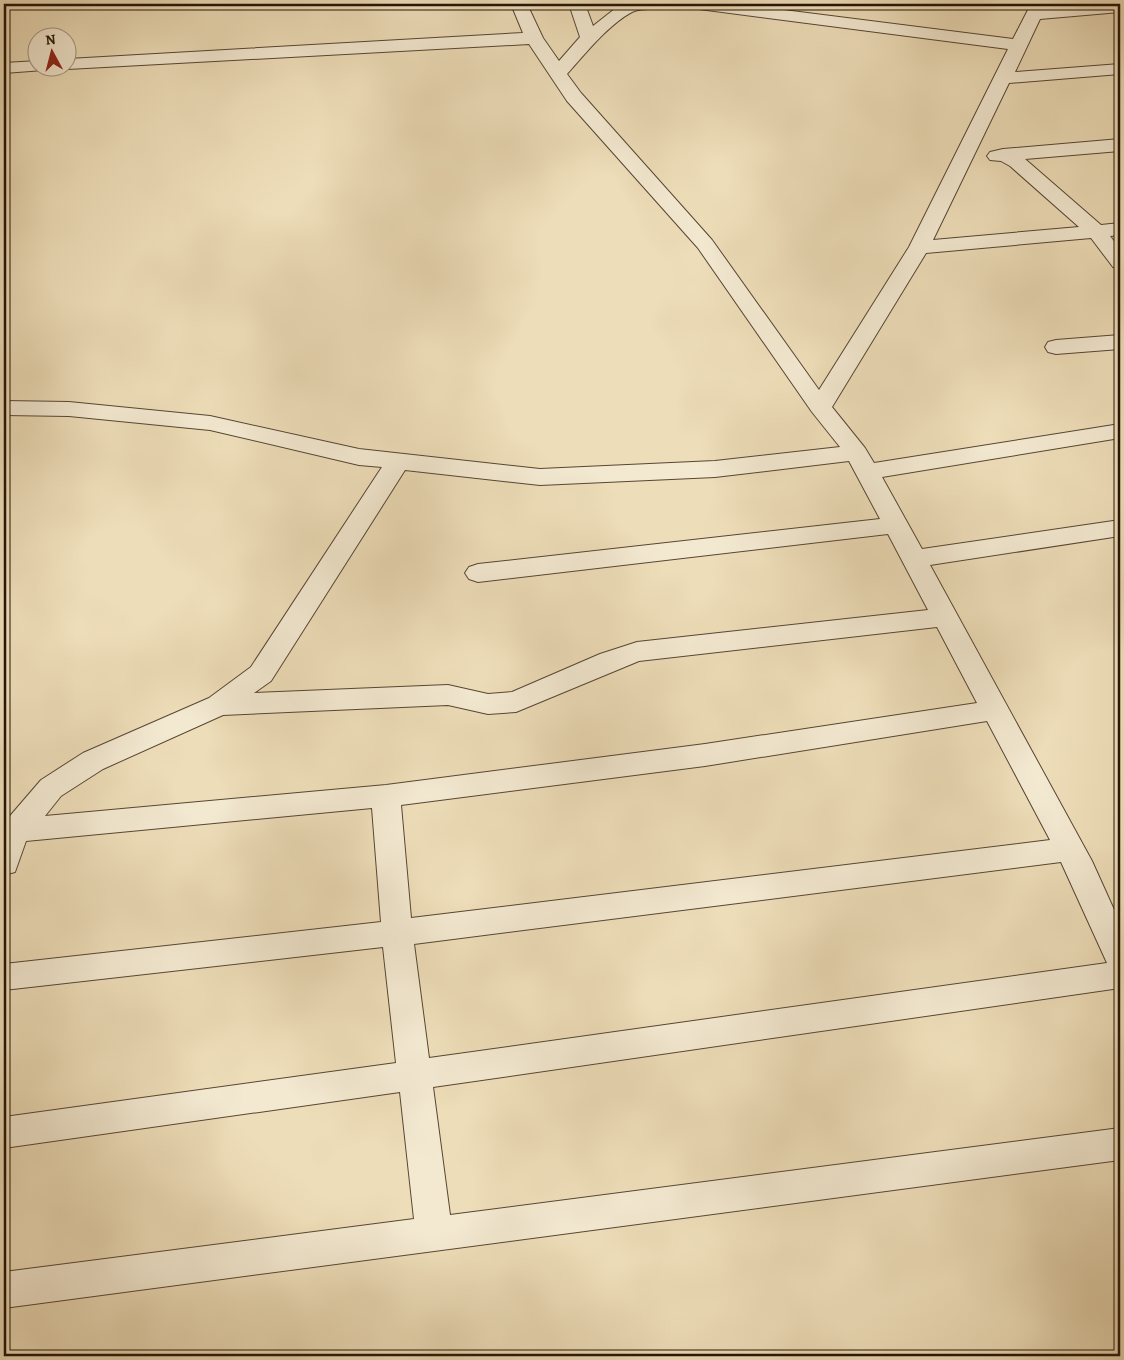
<svg xmlns="http://www.w3.org/2000/svg" width="1124" height="1360" font-family="Alegreya,serif">
	<style>
		.lines { fill: none; stroke-linecap: round; stroke-linejoin: round }
		.minor-casing { stroke: #574633; stroke-width: 2 }
		.minor { fill: #f3e9d1; fill-rule: evenodd }
	</style>
	<rect width="100%" height="100%" fill="#edddb8"/>
	<filter id="stains"><feTurbulence type="fractalNoise" baseFrequency=".004" numOctaves="4"/><feColorMatrix values="0 0 0 0 .2 0 0 0 0 .09 0 0 0 0 .02 0 0 0 .5 -.17"/></filter>
	<radialGradient id="worn" r=".72"><stop offset=".6" stop-color="#630" stop-opacity="0"/><stop offset="1" stop-color="#630" stop-opacity=".3"/></radialGradient>
	<g class="lines">
		<defs>
			<g id="minor">
				<path d="M511,4H527L543,38L559,61L580,37L569,4H585L593,26L621,4H673L671,8C660,10 642,7 632,12C609,24 585,54 567,74L581,93L712,240L819,390L909,247L1008,49L699,9L693,8L691,4H737L1013,39L1031,4H1047L1046,8L1120,4V12L1040,19L1015,72L1120,64V74L1009,83L933,240L1079,227L1010,166L1001,161L990,160L987,156L990,152L1003,149L1120,139V151L1025,159L1101,225L1120,223V235L1110,236L1120,249V269L1113,267L1091,238L926,253L832,407L865,448L874,463L1120,424V438L882,477L922,549L1120,520V536L930,565L1092,861L1120,923V988L433,1087L450,1215L1120,1128V1160L4,1308V1272L414,1219L400,1092L4,1148V1117L396,1063L383,947L4,990V964L381,922L372,808L26,841L15,872L4,875V823L41,780L83,753L209,698L251,667L382,467L359,465L210,430L69,416L4,415V401L69,402L210,416L359,449L540,469L715,461L840,447L812,412L698,248L567,101L529,44L68,69L61,68H68V59L523,33ZM849,461L880,519L478,564L469,567L465,573L469,579L478,582L888,534L928,610L637,642L600,654L512,692L488,694L448,685L254,693L271,681L405,470L540,485L715,477ZM937,627L977,703L705,744L386,785L45,816L61,796L103,769L223,715L448,705L488,714L516,712L639,661ZM987,721L1050,840L411,918L401,805L705,766ZM1061,862L1107,963L429,1058L414,944Z"/>
				<polygon points="38,61 38,68 46,68 44,70 4,73 4,63"/>
				<polygon points="1120,335 1120,349 1056,354 1048,352 1045,347 1048,342 1056,340"/>
			</g>
		</defs>
		<!-- minor casing -->
		<use href="#minor" class="minor-casing"/>
		<!-- minor -->
		<use href="#minor" class="minor"/>
	</g>
	<!-- margin -->
	<rect width="1124" height="1360" fill="none" stroke="#edddb8" stroke-width="20"/>
	<rect x="5" y="5" width="1114" height="1350" fill="none" stroke="#251407" stroke-width="2.5"/>
	<rect x="10" y="10" width="1104" height="1340" fill="none" stroke="#251407"/>
	<!-- north arrow -->
	<g transform="translate(52 52) rotate(353)"><circle r="24" fill="#f3e9d1" stroke="#a19480"/>
	<path d="M0-4L9 19L0 12L-9 19Z" fill="#8f2418"/>
	<text y="-8" font-size="14" font-weight="bold" text-anchor="middle" fill="#251407">N</text>
	</g>
	<rect width="100%" height="100%" filter="url(#stains)"/>
	<rect width="100%" height="100%" fill="url(#worn)"/>
</svg>
